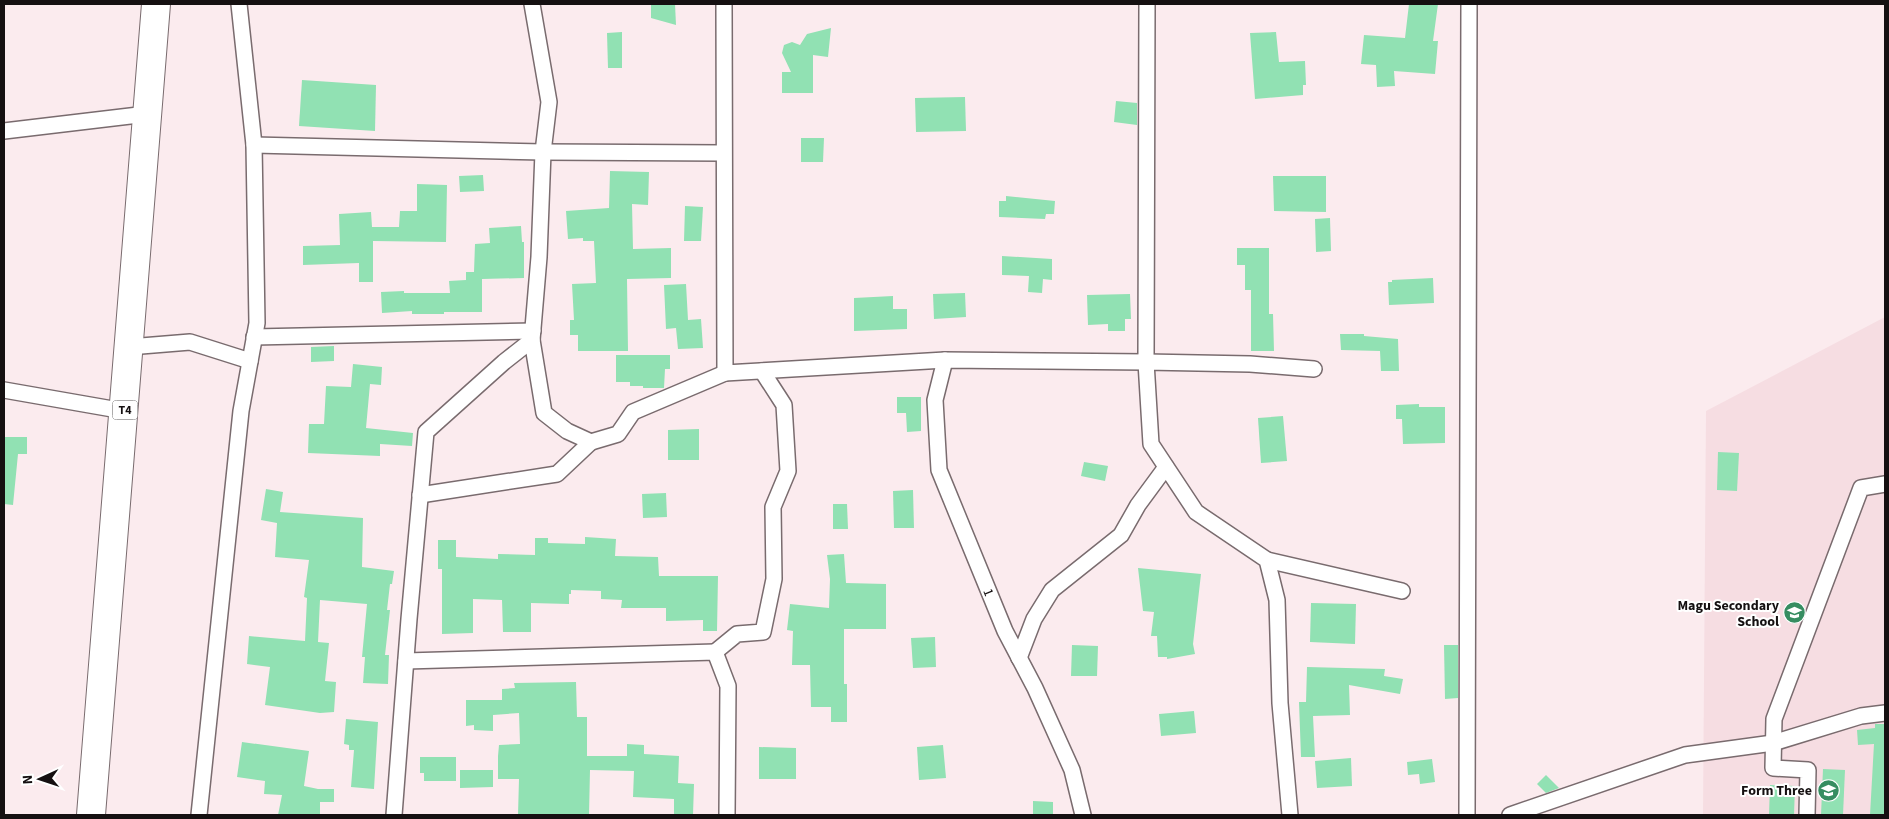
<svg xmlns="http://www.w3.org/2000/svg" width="1889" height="819" font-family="'Source Sans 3',sans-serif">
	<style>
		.built { fill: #f6dde2 }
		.building { fill: #91e1b3 }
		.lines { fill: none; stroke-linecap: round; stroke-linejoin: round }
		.street-casing { stroke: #796b6e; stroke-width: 18 }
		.highway-casing { stroke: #796b6e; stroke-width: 30 }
		.street { stroke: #fff; stroke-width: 15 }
		.highway { stroke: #fff; stroke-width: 28 }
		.labels { text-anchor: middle; stroke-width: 4; stroke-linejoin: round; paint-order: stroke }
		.shield { fill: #fff; stroke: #5b5858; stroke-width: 1 }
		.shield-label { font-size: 12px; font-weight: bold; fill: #151011 }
		.street-label { font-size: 14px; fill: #151011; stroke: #fff }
		.poi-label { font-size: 14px; font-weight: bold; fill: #151011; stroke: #fff; text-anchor: end }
	</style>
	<rect width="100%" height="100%" fill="#fbebee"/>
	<!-- built -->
	<polygon class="built" points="1885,317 1885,815 1703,815 1706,411"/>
	<!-- building -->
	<g class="building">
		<polygon points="651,4 675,4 676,25 651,18"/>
		<polygon points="1409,4 1438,4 1433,41 1438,41 1435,74 1394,71 1395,86 1377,87 1376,65 1361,64 1364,35 1405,38"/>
		<polygon points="831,28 828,57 813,55 813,93 782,93 782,72 791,72 782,53 784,45 792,42 800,45 807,34"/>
		<polygon points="622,32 622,68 608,68 607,33"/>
		<polygon points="1276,32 1279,62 1305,61 1306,85 1303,85 1303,95 1255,99 1250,33"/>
		<polygon points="302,80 376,85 375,131 299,126"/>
		<polygon points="965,97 966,131 916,132 915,98"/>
		<polygon points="1116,101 1137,103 1137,125 1114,122"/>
		<polygon points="801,138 824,138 823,162 801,162"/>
		<polygon points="610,171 649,172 648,205 632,204 633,249 671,248 671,278 627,279 628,351 578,351 578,335 570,335 570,320 574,320 572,284 596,283 594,241 583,241 583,238 568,239 566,211 609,208"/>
		<polygon points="483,175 484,191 460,192 459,176"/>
		<polygon points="1273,176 1326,176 1326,212 1274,211"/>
		<polygon points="417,184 447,185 446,242 373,241 373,282 359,282 359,263 303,265 303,246 340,245 339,214 371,212 372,227 399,227 400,211 417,211"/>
		<polygon points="1006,196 1055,201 1054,214 1046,214 1045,219 999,217 999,201 1006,201"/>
		<polygon points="685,206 703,207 701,241 684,241"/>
		<polygon points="1330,218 1331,251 1316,252 1315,219"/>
		<polygon points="521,226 522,242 524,242 524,278 482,279 482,312 444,312 444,314 412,314 412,311 382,313 381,292 404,291 404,293 450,293 449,281 466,280 466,272 474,272 475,244 490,243 489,228"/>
		<polygon points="1237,248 1269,248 1269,314 1273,314 1274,351 1251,351 1251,290 1245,290 1245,265 1237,265"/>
		<polygon points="1002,256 1052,259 1052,280 1043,279 1042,293 1028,292 1029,276 1002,275"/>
		<polygon points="1433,278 1434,303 1389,305 1388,282 1392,282 1392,280"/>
		<polygon points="686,284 688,320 701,319 703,348 678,349 676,328 666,329 664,285"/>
		<polygon points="965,293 966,317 934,319 933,294"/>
		<polygon points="1130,294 1131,319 1125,319 1125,331 1108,331 1108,324 1088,325 1087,295"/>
		<polygon points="893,296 893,309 907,309 907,329 854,331 854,298"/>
		<polygon points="1340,334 1364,334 1364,336 1398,339 1399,371 1381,371 1380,351 1341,350"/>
		<polygon points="334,346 334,361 311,362 311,347"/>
		<polygon points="616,355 670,355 670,369 665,369 664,388 643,388 643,386 630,386 630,382 616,382"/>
		<polygon points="353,364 382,367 381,385 370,384 366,428 413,433 412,446 380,444 380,456 308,453 309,424 324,424 326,386 351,387"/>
		<polygon points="897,397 921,397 921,431 907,432 906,413 897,413"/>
		<polygon points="1419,404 1419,407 1445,407 1445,443 1403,444 1402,419 1396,419 1396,405"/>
		<polygon points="1283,416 1287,461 1261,463 1258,418"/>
		<polygon points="699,429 699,460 668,460 668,430"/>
		<polygon points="4,437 27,437 27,454 18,454 13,505 4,504"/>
		<polygon points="1718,452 1739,453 1737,491 1717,490"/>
		<polygon points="1084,462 1108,466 1105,481 1081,476"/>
		<polygon points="266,489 283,492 280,512 363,518 362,567 394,571 392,584 390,584 387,610 390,610 385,655 389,655 388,684 363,683 365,657 362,657 367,604 320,600 318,642 329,643 325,681 336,682 334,712 320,713 265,705 270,667 247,664 249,636 305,641 307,598 304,597 309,560 275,557 277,523 261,520"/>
		<polygon points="913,490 914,528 894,528 893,491"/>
		<polygon points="666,493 667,517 643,518 642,494"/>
		<polygon points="833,504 847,504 848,529 833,529"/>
		<polygon points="585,537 616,539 615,556 658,557 659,576 718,576 717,631 703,631 703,620 666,621 666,608 621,608 622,600 601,599 601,591 571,590 571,594 569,594 569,604 531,603 531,632 503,632 502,600 473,599 473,633 442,634 442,569 438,569 438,540 456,540 456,557 498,559 498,554 535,555 535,538 548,538 548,543 585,544"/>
		<polygon points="844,554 846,583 886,584 886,629 844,629 844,684 847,684 847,722 831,722 831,707 811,707 810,665 792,665 793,631 787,630 790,604 829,608 830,579 827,555"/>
		<polygon points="1138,568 1201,574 1193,644 1195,654 1167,659 1167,657 1158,657 1157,636 1151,636 1154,612 1143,611"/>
		<polygon points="1311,603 1356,604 1355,644 1310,642"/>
		<polygon points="935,637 936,667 913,668 911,638"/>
		<polygon points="1072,645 1098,646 1097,676 1071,676"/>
		<polygon points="1444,645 1458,645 1458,698 1445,699"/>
		<polygon points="1307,667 1385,669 1384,676 1403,679 1400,694 1349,685 1350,715 1313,716 1315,757 1301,757 1299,702 1306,702"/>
		<polygon points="576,682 577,717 587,717 587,756 627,756 627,744 644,745 644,754 679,756 678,783 694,784 693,815 674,815 674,799 633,797 634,771 590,770 589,815 518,815 519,779 498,779 498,756 499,745 520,744 519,713 493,715 493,731 474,730 474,725 466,726 466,700 502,700 502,689 515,688 514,683"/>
		<polygon points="1194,711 1196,733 1161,736 1159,714"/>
		<polygon points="346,719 378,722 374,789 351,787 354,750 349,750 349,745 344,744"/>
		<polygon points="1875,724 1885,724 1885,815 1870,815 1874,744 1858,745 1857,730 1875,728"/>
		<polygon points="242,742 309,751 304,786 318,789 334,789 334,802 320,802 320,815 278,815 282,795 264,794 265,781 237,777"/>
		<polygon points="943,745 946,778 919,780 917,747"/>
		<polygon points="759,747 796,748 796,779 759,779"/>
		<polygon points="420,757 456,757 456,781 424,781 424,773 420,773"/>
		<polygon points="1351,758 1352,786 1317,788 1315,761"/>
		<polygon points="1432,759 1435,782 1420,784 1419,774 1408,775 1407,762"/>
		<polygon points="1823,769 1845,770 1843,815 1821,815"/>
		<polygon points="460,770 493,770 493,787 460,788"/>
		<polygon points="1546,775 1559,788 1546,793 1537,784"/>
		<polygon points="1770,785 1795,786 1794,815 1769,815"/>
		<polygon points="1033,801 1053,802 1053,815 1033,815"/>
	</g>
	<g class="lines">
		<defs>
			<g id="street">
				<polyline points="724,4 725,373 945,360 1146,362 1147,4"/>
				<polyline points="4,131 147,114"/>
				<polyline points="254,145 543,152 723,153"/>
				<polyline points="254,337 533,331"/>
				<polyline points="532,340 544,413 567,431 591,442 618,434 633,412 725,373"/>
				<polyline points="129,347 190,342 250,361"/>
				<polyline points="945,360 935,400 939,470 1005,631 1035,688 1072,770 1083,815"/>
				<polyline points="4,390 124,411"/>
				<polyline points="420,495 557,474 591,442"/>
				<polyline points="1267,560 1402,591"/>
				<polyline points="715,652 737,634 763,632 774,579 773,507 788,471 784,405 762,371"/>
				<polyline points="1019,658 1034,619 1052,590 1121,535 1138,505 1166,467"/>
				<polyline points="406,661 715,652 728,686 727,815"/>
				<polyline points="199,815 241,411 257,323 254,145 239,4"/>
				<polyline points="394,815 409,619 426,432 504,362 532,340 539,257 543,152 549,102 532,4"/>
				<polyline points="1290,815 1280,703 1277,600 1267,560 1196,512 1151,444 1146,362 1250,364 1314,369"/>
				<polyline points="1467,815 1469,4"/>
				<polyline points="1510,815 1685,755 1773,743 1861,716 1885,713"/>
				<polyline points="1807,815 1808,770 1773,768 1774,719 1861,488 1885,484"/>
			</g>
			<polyline id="highway" points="91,815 156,4"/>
		</defs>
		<!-- street casing -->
		<use href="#street" class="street-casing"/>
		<!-- highway casing -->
		<use href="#highway" class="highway-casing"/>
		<!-- street -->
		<use href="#street" class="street"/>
		<!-- highway -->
		<use href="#highway" class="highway"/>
	</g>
	<!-- icons -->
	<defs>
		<symbol id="school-disc" viewBox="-11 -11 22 22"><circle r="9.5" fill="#368d61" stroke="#fff"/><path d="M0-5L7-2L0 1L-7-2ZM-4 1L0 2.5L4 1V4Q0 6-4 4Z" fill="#fff"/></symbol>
	</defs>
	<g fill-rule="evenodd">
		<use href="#school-disc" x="1782" y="600" width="25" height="25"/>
		<use href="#school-disc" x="1816" y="778" width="25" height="25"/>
	</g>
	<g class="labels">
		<!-- shield labels -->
		<rect class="shield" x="112.5" y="400.5" width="25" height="19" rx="4"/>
		<g class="shield-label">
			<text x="125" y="414">T4</text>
		</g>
		<!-- street labels -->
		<g class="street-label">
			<text transform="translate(989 592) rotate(68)" y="5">1</text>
		</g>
		<!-- poi labels -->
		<g class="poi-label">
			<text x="1779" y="610">Magu Secondary<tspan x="1779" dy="16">School</tspan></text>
			<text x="1812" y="795">Form Three</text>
		</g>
	</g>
	<!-- border -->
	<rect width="1889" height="819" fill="none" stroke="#151011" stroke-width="10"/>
	<!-- north arrow -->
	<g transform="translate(40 779) rotate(267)" stroke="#ffffff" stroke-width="4" paint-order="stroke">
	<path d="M0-4L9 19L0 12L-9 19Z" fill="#151011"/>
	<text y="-8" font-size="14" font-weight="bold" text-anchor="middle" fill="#151011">N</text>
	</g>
</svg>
